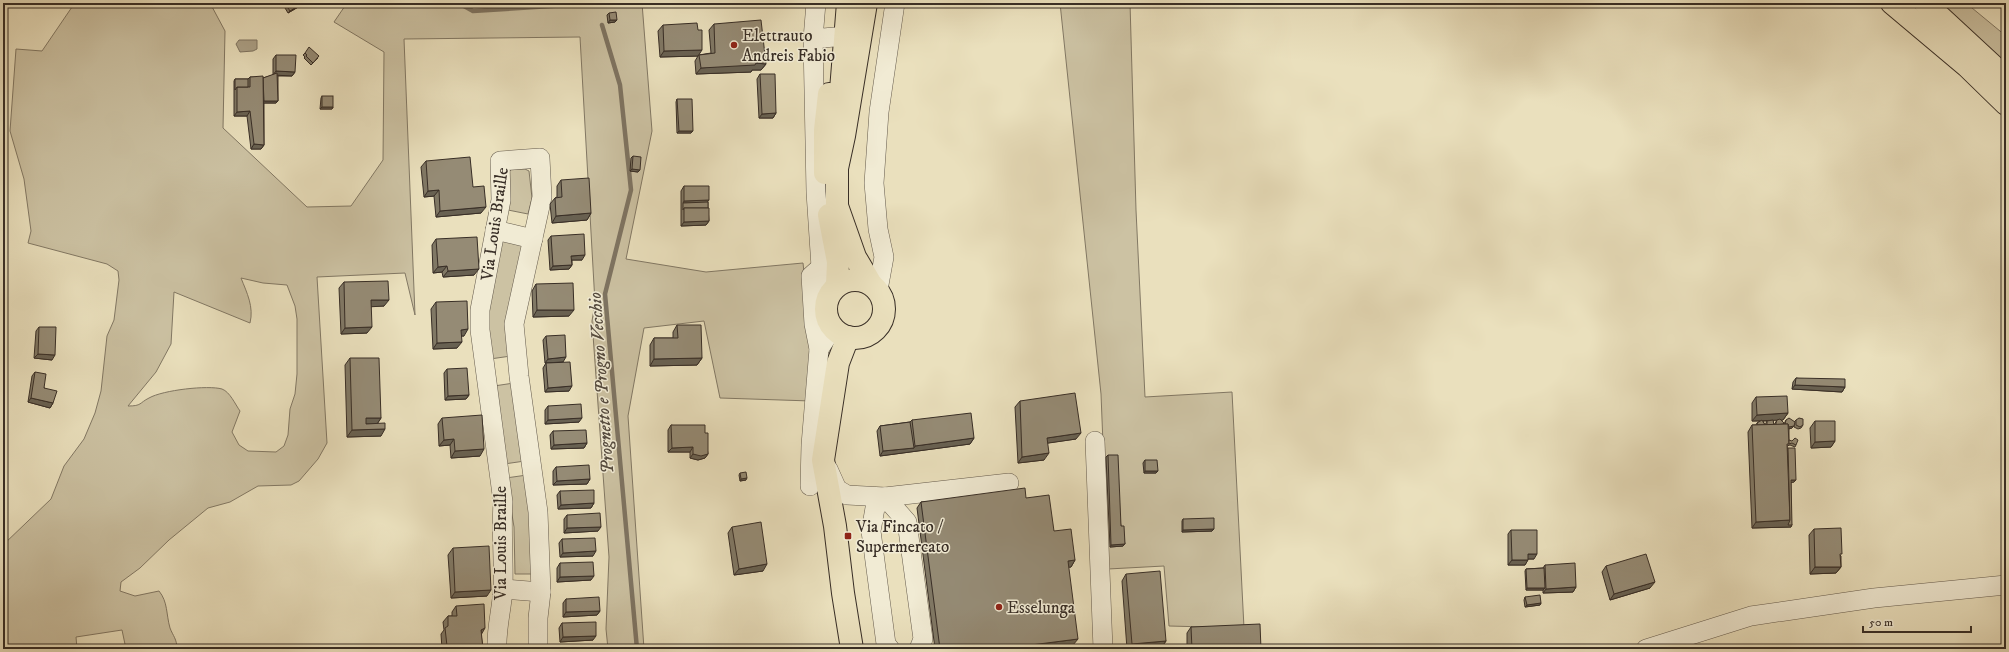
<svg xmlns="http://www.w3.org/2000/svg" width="2009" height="652" font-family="'IM FELL DW Pica',serif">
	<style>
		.green { fill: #ccc2a3; stroke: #827864; fill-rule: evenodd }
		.water { fill: #ada38a; stroke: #7e7462 }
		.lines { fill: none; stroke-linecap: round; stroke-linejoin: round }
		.stream { stroke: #7e7462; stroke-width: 4.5 }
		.minor-casing { stroke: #645a4c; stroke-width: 20 }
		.major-casing { stroke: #382e26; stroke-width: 24 }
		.highway-casing { stroke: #382e26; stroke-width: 24 }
		.minor { stroke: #f1ebd4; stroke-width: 19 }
		.major { stroke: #eae0bd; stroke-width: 22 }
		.highway { stroke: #eae0bd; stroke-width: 22 }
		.wall { fill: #807865; stroke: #382e26; fill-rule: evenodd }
		.shaded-wall { fill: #686152; stroke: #382e26 }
		.building { fill: #958b75; stroke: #382e26 }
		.poi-dot { fill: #8f2418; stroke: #f1ebd4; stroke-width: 1.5 }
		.labels { text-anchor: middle; stroke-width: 3; stroke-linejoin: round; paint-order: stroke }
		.poi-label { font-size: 17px; fill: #382e26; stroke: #f1ebd4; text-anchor: start }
		.street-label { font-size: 17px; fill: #382e26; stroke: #f1ebd4 }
		.water-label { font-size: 18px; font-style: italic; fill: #554b3f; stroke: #f1ebd4 }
	</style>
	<rect width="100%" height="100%" fill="#eae0bd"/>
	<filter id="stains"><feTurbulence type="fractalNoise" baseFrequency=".005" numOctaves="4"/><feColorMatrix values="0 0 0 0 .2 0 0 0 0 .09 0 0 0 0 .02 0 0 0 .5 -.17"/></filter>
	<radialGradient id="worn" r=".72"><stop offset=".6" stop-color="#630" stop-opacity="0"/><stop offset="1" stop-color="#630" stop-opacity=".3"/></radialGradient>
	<!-- green -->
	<g class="green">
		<path d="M79,3H210L225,31L223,128L307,207L351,206L383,160L384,52L334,22L347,3H642L652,131L626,259L706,272L803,263L809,317L811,401L720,398L704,321L644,328L628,416L644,649H608L606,629L609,557L592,321L595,303L580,37L404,39L415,315L405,273L317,277L327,443L318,459L299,481L291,485L258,486L230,502L208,508L169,540L140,568L121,582L120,591L135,596L159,591C168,602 166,614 170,628C173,636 177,639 177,649H126L122,630L76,637L77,649H3V545L51,499L64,466L84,439L95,413L101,391L107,336L114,320L119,280L118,271L107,264L28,243L31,231L24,179L10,131L16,49L42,51L72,7ZM241,278L263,283L287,285L295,306L297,319V374L295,394L290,409L288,435L284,446L276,452L248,451L239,445L232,432L240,411C235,404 230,392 222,389C208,385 163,390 149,398C139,403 142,406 128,406L156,372L171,344L174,292L250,323C254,307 247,293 241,278Z"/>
		<polygon points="1060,3 1130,3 1136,210 1145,397 1232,392 1244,628 1169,626 1164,566 1108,569 1101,394"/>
		<polygon points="1932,3 1966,3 2006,36 2006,68"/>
		<polygon points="512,169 525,169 529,171 532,198 528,214 508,210 508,173"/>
		<polygon points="503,235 523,242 511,356 490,359 488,310"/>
		<polygon points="514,383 525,461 504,464 494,386"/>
		<polygon points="527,475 533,574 515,574 514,527 506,478"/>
	</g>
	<!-- water -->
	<polygon class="water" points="239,40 257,40 257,49 253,51 240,52 236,44"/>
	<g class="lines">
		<!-- stream -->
		<g class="stream">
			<polyline points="462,3 464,6 473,11 598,3"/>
			<polyline points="602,25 620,85 631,190 605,294 637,649"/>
		</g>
		<defs>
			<g id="minor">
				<polyline points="816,3 813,39 834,37"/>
				<polyline points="813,39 816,192 821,267 831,291"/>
				<polyline points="495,230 533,239"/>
				<polyline points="878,290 884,257 878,229 874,183 879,112 895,3"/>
				<polyline points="819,349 833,328"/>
				<polyline points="1095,441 1103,649"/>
				<polyline points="828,469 837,489 847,495 885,497 1009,483"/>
				<polyline points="810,486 811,445 819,349 814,324 811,276 821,267"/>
				<polyline points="885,497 907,522 923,639 919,649"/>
				<polyline points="885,497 875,508 871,531 886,644 890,649"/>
				<polyline points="503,589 541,592"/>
				<path d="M497,649C496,628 502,609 503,588C504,559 501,530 503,502L480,330V310L501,200L500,161L540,158L542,197L514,324L519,376L538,512L541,592L538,618V649"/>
				<polyline points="1646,649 1751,616 1874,598 2006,585"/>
			</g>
			<g id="major">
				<polyline points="839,115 848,3"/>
				<polyline points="837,153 837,206 855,257 871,284"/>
				<polyline points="825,173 825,130 829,94"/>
				<polyline points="829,215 838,262 837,285"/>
				<circle cx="855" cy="309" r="29"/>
				<polyline points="848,337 838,363 823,460 835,526 843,593 852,649"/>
			</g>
			<g id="highway">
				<polyline points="1892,3 1967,66 2006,104"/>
				<polyline points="1925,3 2006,78"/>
				<polyline points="836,173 844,136 866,3"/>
			</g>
		</defs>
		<!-- minor casing -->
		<use href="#minor" class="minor-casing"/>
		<!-- major casing -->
		<use href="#major" class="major-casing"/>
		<!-- highway casing -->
		<use href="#highway" class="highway-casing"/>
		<!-- minor -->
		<use href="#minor" class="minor"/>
		<!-- major -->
		<use href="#major" class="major"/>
		<!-- highway -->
		<use href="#highway" class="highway"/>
	</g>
	<!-- wall -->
	<g class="wall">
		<polygon points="282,3 305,3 288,13"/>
		<polygon points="609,13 617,20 615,22 608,23 607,15"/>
		<polygon points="714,24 766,64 761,70 752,70 751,72 696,74 695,61 698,56 660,57 658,31 663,25 699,55 711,53 709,30"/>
		<polygon points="305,53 318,58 311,65 304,58 305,57 303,55"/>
		<polygon points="276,55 295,72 292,76 278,76 278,101 276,103 264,103 264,145 261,149 251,149 247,116 234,116 234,81 235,79 248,79 250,77 263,78 273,75 273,59"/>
		<polygon points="760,74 776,113 773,118 759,118 757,79"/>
		<polygon points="322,96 333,107 332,109 320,109 321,98"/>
		<polygon points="677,99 691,133 677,133 676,102"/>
		<polygon points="633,156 638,172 630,171 631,158"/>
		<polygon points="426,161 473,187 481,213 436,217 434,196 424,197 421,167"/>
		<polygon points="561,180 591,213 587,220 552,223 550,204 555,198 557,197 557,186"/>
		<polygon points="684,186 708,202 708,208 709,221 706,225 681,226 681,191"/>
		<polygon points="551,236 582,260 572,260 572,265 569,269 550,270 548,240"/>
		<polygon points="436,239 474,275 443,277 442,272 433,273 432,245"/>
		<polygon points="344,282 384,306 371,306 367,333 341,334 339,288"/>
		<polygon points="536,284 569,316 533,317 532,291"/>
		<polygon points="436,302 464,336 461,336 457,348 433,349 431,309"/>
		<polygon points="677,325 702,358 697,365 650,366 650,345 654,338 673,338 673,332"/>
		<polygon points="39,327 52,360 34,358 36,331"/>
		<polygon points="546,336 563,362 545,363 543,340"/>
		<polygon points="350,358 381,418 377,424 381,436 347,437 345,365"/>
		<polygon points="546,363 569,391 545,392 543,368"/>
		<polygon points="447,369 469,395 466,399 445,400 444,373"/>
		<polygon points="35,372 53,403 50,408 28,402 32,376"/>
		<polygon points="1796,378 1845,387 1842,392 1792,389 1793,382"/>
		<path d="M1756,397L1788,413L1783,420H1781L1783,424H1784L1786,420L1794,422L1796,420L1803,425L1801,428L1798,429L1794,427V425L1792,428L1789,429V440L1796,445L1795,447L1790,445L1787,446L1794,482H1791V527L1752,528L1748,432L1752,425H1756L1757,423L1760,421H1752V403ZM1773,420H1777L1774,425ZM1763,421H1770H1767L1765,425Z"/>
		<polygon points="1020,401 1076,439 1047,443 1044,460 1018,463 1015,407"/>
		<polygon points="548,406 579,422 545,424 545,410"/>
		<polygon points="442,418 480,456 451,458 450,445 439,446 438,424"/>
		<polygon points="912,420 974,438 970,444 880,456 877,431 880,426 910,422"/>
		<polygon points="1815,421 1835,441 1831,447 1811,448 1810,428"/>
		<polygon points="671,425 705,433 708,454 705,458 698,460 690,458 690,452 668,452 668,430"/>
		<polygon points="553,431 587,443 584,448 551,449 550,435"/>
		<polygon points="1108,455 1121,526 1125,544 1123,546 1110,547 1106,457"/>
		<polygon points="1145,460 1158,471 1156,473 1144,473 1143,463"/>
		<polygon points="556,467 590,479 587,484 553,485 553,471"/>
		<polygon points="740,473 746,480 740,481 739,475"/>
		<polygon points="560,491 594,503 591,508 558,509 557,495"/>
		<polygon points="1026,498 1054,531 1075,560 1071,567 1068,567 1073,645 1044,649 935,649 917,508 921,502"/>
		<polygon points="567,515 598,531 564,533 564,519"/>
		<polygon points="1183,519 1212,531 1182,532 1182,521"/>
		<polygon points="732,527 763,571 734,575 728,533"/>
		<polygon points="1814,529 1841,556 1841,567 1836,573 1810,574 1809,535"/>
		<polygon points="1511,530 1534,559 1528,559 1525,565 1508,565 1508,534"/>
		<polygon points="562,539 593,556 560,557 559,543"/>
		<polygon points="453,548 487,596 451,598 448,555"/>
		<polygon points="560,563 591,580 557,582 557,568"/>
		<polygon points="1545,565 1576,587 1573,592 1543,593 1543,590 1526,590 1525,571 1526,569 1543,568"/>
		<polygon points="1606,566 1650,588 1610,600 1602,572"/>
		<polygon points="1126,574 1166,641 1161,648 1145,649 1127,649 1122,581"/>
		<polygon points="1525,597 1541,603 1540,605 1525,607 1524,600"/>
		<polygon points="566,599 600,611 597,615 563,617 563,603"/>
		<polygon points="456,606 481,634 483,649 442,649 441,634 444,630 443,622 448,616 452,616 452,612"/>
		<polygon points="562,623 593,640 560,642 559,628"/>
		<polygon points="1191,627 1261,649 1187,649 1187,633"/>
	</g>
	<!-- shaded-wall -->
	<g class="shaded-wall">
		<polygon points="303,3 305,3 288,13 290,11"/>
		<polygon points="610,20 617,20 615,22 608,23"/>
		<polygon points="702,50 698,56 660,57 664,51"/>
		<polygon points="756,63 766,64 761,70 752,70 751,72 696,74 701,68"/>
		<polygon points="276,71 295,72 292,76 273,75"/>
		<polygon points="262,101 278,101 276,103 260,103"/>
		<polygon points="322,107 333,107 332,109 320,109"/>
		<polygon points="250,111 247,116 234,116 237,112"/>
		<polygon points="776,113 773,118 759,118 762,114"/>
		<polygon points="679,131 693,131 691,133 677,133"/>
		<polygon points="254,144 264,145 261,149 251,149"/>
		<polygon points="632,169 640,170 638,172 630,171"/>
		<polygon points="439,190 434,196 424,197 428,191"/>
		<polygon points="709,200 706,204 683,203 684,201"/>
		<polygon points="486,207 481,213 436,217 440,211"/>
		<polygon points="591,213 587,220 552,223 556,216"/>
		<polygon points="709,221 706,225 681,226 684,222"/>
		<polygon points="585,255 582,260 568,260 571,256"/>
		<polygon points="572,265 569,269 550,270 553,266"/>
		<polygon points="447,266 442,272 433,273 438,267"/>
		<polygon points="479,269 474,275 443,277 448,271"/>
		<polygon points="371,300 389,300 384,306 367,307"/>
		<polygon points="537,310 574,310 569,316 533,317"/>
		<polygon points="372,327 367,333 341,334 345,328"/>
		<polygon points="468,329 464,336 457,336 461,330"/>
		<polygon points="462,342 457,348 433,349 437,343"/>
		<polygon points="38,354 55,355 52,360 34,358"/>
		<polygon points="566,357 563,362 545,363 548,359"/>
		<polygon points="702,358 697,365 650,366 654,359"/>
		<polygon points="1795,385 1845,387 1842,392 1792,389"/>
		<polygon points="572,386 569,391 545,392 548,388"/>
		<polygon points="469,395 466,399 445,400 448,396"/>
		<polygon points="31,398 53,403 50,408 28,402"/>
		<polygon points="1788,413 1783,420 1752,421 1757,415"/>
		<polygon points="366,418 381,418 377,424 361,424"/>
		<polygon points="582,418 579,422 545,424 548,420"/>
		<polygon points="1794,426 1792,428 1786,429 1788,427"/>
		<polygon points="385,429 381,436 347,437 352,430"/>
		<polygon points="1081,433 1076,439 1042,444 1047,438"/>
		<polygon points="974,438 970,444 880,456 883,451 914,448 915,446"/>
		<polygon points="454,439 450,445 439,446 444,440"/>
		<polygon points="1835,441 1831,447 1811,448 1815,442"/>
		<polygon points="587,443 584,448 551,449 554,445"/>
		<polygon points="693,447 690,452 668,452 672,448"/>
		<polygon points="484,449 480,456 451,458 455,451"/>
		<polygon points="1049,453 1044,460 1018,463 1022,457"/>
		<polygon points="693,454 708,454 705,458 698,460 690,458"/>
		<polygon points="1145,471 1158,471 1156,473 1144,473"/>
		<polygon points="747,478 746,480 740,481 741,479"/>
		<polygon points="590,479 587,484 553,485 557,481"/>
		<polygon points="1791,480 1796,480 1794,482 1789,483"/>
		<polygon points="594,503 591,508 558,509 561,505"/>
		<polygon points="1790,520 1792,525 1791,527 1752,528 1756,522"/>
		<polygon points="601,527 598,531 564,533 567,528"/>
		<polygon points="1214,529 1212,531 1182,532 1183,530"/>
		<polygon points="1125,544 1123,546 1110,547 1111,545"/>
		<polygon points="596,551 593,556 560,557 563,553"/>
		<polygon points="1528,554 1537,554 1534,559 1525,559"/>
		<polygon points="1075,560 1071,567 1063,568 1068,561"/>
		<polygon points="1512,560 1528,560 1525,565 1508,565"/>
		<polygon points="767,564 763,571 734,575 739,569"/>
		<polygon points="1815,567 1841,567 1836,573 1810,574"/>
		<polygon points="594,576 591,580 557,582 560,577"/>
		<polygon points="1655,582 1650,588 1610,600 1614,594"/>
		<polygon points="1576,587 1573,592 1543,593 1546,589"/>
		<polygon points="1527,588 1545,588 1543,590 1526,590"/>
		<polygon points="491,590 487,596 451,598 455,592"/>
		<polygon points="1541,603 1540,605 1525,607 1527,605"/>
		<polygon points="600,611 597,615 563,617 566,612"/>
		<polygon points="485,628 481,635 481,630"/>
		<polygon points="596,636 593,640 560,642 563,637"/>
		<polygon points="1078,639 1073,645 1044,649 1000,649"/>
		<polygon points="1166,641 1161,648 1145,649 1128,649 1132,644"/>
		<polygon points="452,645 449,649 445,649 447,646"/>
	</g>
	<!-- building -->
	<g class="building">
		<polygon points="285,3 303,3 290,11"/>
		<polygon points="616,12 617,20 610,20 609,13"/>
		<polygon points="761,20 766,64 756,63 755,65 701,68 699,55 715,53 714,24"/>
		<polygon points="697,23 698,30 702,30 702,50 664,51 663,25"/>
		<polygon points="309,47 319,56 313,63 306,56 307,55 305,53"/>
		<polygon points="276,55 296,55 295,72 276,71"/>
		<polygon points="277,73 278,101 264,101 263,78"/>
		<polygon points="760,74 775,74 776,113 762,114"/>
		<polygon points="263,76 264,145 254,144 250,111 237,112 237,87 250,87 250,77"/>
		<polygon points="235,79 248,79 248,87 237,87 235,90"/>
		<rect x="322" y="96" width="11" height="11"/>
		<polygon points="677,99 692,99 693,131 679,131"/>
		<polygon points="633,156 641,157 640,170 632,169"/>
		<polygon points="470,157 473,187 484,186 486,207 440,211 439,190 428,191 426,161"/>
		<polygon points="589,178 591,213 556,216 555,198 562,197 561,180"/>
		<polygon points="684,186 709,186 709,200 684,201"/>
		<polygon points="708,202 708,208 684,208 683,210 683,203"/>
		<polygon points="684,208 709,208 709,221 684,222"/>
		<polygon points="584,234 585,255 571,256 572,265 553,266 551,236"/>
		<polygon points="477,237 479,269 448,271 447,266 438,267 436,239"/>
		<polygon points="388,281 389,300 371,300 372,327 345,328 344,282"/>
		<polygon points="573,283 574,310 537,310 536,284"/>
		<polygon points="467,301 468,329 461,330 462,342 437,343 436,302"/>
		<polygon points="677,325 701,325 702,358 654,359 654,338 678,338"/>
		<polygon points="39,327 56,327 55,355 38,354"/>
		<polygon points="565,335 566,357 548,359 546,336"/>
		<polygon points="350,358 379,358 381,418 366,418 366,424 385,423 385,429 352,430"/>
		<polygon points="570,362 572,386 548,388 546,363"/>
		<polygon points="467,368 469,395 448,396 447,369"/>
		<polygon points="35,372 46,374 44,388 57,391 53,403 31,398"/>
		<polygon points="1796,378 1845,379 1845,387 1795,385"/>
		<polygon points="1075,393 1081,433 1047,438 1049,453 1022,457 1020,401"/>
		<polygon points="1787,396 1788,413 1757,415 1756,397"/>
		<polygon points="581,404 582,418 548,420 548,406"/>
		<polygon points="971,413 974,438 915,446 912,420"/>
		<polygon points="482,415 484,449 455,451 454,439 444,440 442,418"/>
		<polygon points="1789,418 1795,422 1794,426 1789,427 1788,424 1785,424 1786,420"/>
		<polygon points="1799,418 1803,419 1803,425 1800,427 1796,425 1796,420"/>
		<polygon points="1780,419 1784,423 1783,424 1776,425 1776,423 1777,420"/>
		<polygon points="1762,420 1765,425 1758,425 1757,423"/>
		<polygon points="1773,420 1774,425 1767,425 1767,421"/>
		<polygon points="1815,421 1835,421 1835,441 1815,442"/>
		<polygon points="910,422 914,448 883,451 880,426"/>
		<polygon points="1788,424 1789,444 1787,444 1790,520 1756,522 1752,425"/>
		<polygon points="671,425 705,425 705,433 708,433 708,454 701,456 693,454 693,447 672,448"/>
		<polygon points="586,430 587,443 554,445 553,431"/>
		<polygon points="1795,438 1798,440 1796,445 1792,443 1789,444 1789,440 1792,441"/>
		<polygon points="1788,448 1795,448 1796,480 1791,480 1792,525 1788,525 1790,520"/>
		<polygon points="1108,455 1118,455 1121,526 1124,526 1125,544 1111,545"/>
		<polygon points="1145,460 1157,460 1158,471 1145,471"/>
		<polygon points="589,465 590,479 557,481 556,467"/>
		<polygon points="746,472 747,478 741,479 740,473"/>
		<polygon points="1025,488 1026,498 1049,495 1054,531 1071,529 1075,560 1068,561 1078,639 1000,649 940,649 921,502"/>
		<polygon points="594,490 594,503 561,505 560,491"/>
		<polygon points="600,513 601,527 567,528 567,515"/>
		<polygon points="1214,518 1214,529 1183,530 1183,519"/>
		<polygon points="761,522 767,564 739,569 732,527"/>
		<polygon points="1841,528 1842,554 1840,554 1841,567 1815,567 1814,529"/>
		<polygon points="1511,530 1537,530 1537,554 1528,554 1528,560 1512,560"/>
		<polygon points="595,538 596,551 563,553 562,539"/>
		<polygon points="489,546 491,590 455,592 453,548"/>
		<polygon points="1646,554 1655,582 1614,594 1606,566"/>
		<polygon points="593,562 594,576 560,577 560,563"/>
		<polygon points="1575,563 1576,587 1546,589 1545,565"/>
		<polygon points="1544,568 1545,588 1527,588 1526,569"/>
		<polygon points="1160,571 1166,641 1132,644 1126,574"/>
		<polygon points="1540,595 1541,603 1527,605 1525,597"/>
		<polygon points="599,597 600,611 566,612 566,599"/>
		<polygon points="484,604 485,628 481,630 483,649 451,649 452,645 447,646 445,628 448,626 448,616 457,616 456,606"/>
		<polygon points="596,622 596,636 563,637 562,623"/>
		<polygon points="1260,624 1261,649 1192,649 1191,627"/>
		<polygon points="593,648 593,649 578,649"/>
	</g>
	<!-- markers -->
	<g class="poi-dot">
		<circle cx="734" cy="45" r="4"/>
		<rect x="844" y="532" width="8" height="8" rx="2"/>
		<circle cx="999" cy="607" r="4"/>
	</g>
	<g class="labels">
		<!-- poi labels -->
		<g class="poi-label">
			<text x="742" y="41">Elettrauto<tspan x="742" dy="20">Andreis Fabio</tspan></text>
			<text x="856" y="532">Via Fincato /<tspan x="856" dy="20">Supermercato</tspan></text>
			<text x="1007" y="613">Esselunga</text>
		</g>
		<!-- street labels -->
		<g class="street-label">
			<text transform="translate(494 224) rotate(-82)" y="6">Via Louis Braille</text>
			<text transform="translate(500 543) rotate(-90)" y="6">Via Louis Braille</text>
		</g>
		<!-- water labels -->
		<g class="water-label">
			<text transform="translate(601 383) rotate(-94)" y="6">Prognetto e Progno Vecchio</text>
		</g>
	</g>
	<!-- margin -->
	<rect width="2009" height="652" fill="none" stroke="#eae0bd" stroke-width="16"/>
	<rect x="4" y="4" width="2001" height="644" fill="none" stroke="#382e26" stroke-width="2"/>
	<rect x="8" y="8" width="1993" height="636" fill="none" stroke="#382e26"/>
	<!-- scale -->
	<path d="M1863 626v6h108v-6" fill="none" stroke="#382e26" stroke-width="2"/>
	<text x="1869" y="626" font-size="12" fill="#382e26" stroke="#f1ebd4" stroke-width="3" paint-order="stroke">50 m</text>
	<rect width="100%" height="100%" filter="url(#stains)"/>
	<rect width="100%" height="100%" fill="url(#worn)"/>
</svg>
